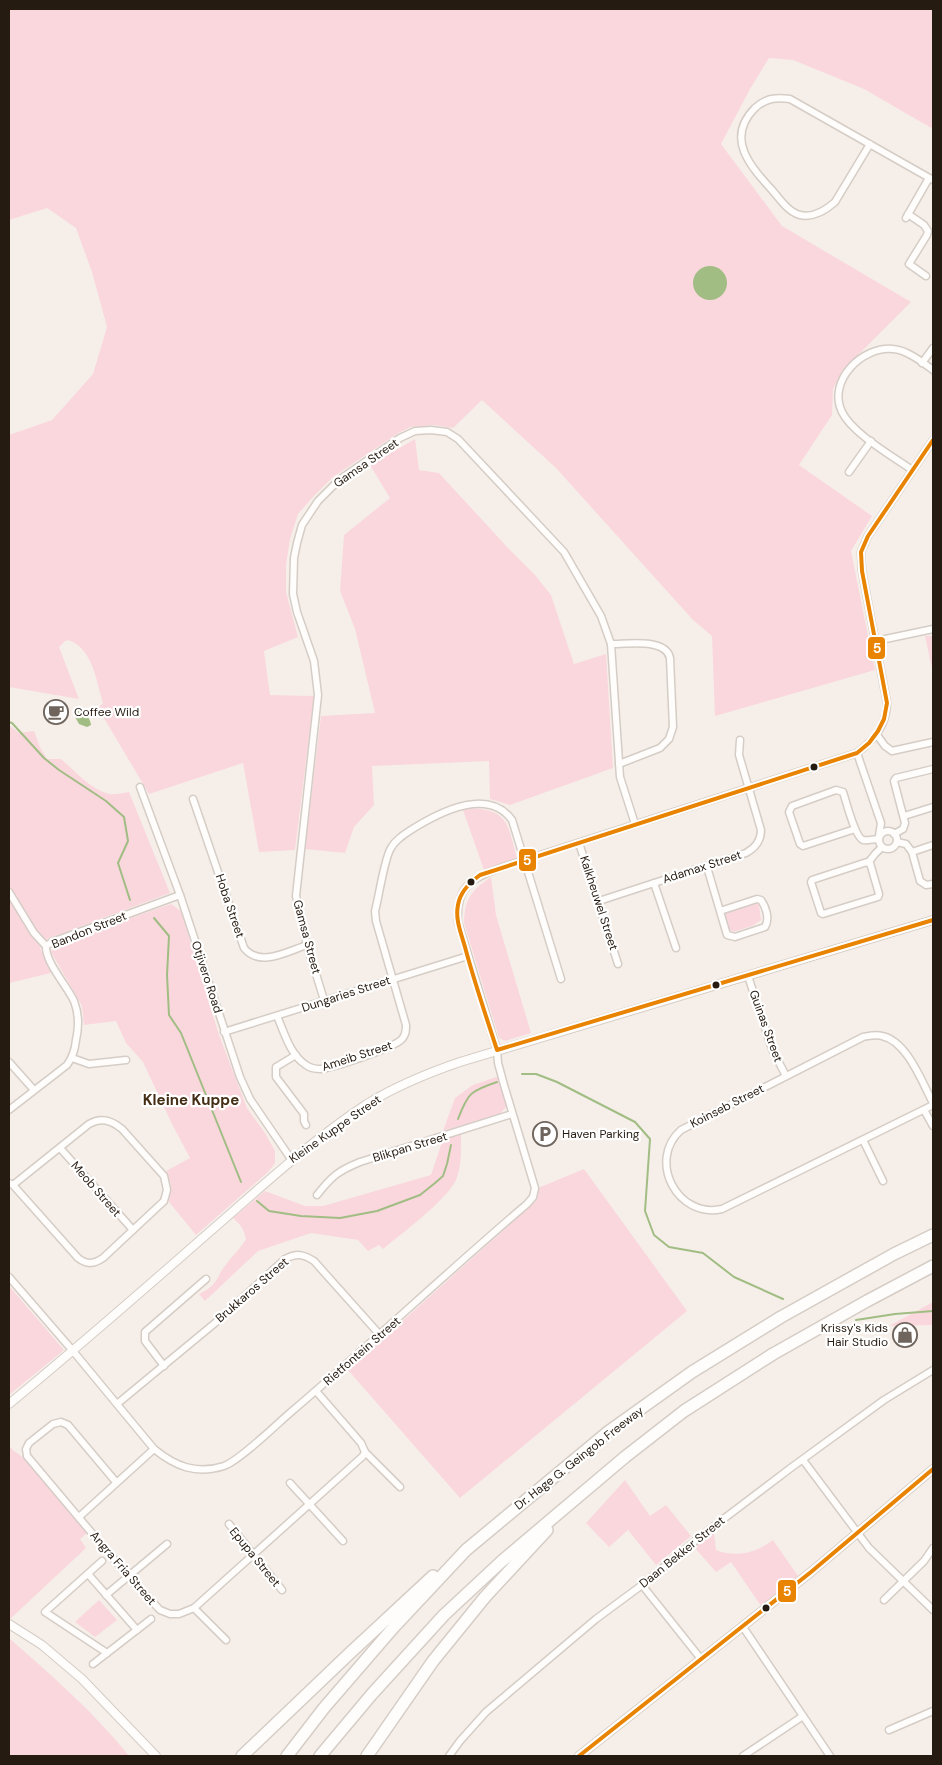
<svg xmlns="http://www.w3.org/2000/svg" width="942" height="1765" font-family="'DM Sans',sans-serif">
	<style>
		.green { fill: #fad7dd }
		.water { fill: #a1bd84 }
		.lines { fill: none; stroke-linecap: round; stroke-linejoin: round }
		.stream { stroke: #a1bd84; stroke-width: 2 }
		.minor-casing { stroke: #d5cdc5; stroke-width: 9 }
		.tertiary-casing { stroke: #d5cdc5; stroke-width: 10 }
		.motorway-casing { stroke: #d5cdc5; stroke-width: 14 }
		.minor { stroke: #fefdfc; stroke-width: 6 }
		.tertiary { stroke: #fefdfc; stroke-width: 8 }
		.motorway { stroke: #fefdfc; stroke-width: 11 }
		.bus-1-casing { stroke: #fff; stroke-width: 8 }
		.bus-1 { stroke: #e98402; stroke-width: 4 }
		.bus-dot { fill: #261b11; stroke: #fff; stroke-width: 2 }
		.labels { text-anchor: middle; stroke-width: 4.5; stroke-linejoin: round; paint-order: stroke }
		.street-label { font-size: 12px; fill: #261b11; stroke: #fff }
		.poi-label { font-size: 12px; fill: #261b11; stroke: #fff; text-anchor: start }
		.quarter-label { font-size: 15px; font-weight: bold; fill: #432d15; stroke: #fff }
		.line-badge { stroke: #fff; stroke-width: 2 }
		.badge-label { font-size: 14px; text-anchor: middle; font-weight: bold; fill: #fff }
	</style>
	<rect width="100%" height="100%" fill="#f6efe9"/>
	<!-- green -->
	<g class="green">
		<path d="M9,9H933V129L864,89L793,60L769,58L750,89L721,144L782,226L911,302L842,371L833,389L832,415L799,465L872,516L851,551L875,670L715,716L712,636L693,620L675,600L556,468L482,400L453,428L434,425L410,427L397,434L333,477L311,499L298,514L290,539L286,565V592L298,637L264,651L270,695L314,696L295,850L259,852L243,763L149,794L98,708L103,703C96,681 93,648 68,640L65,641L59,647L79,699L9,687V435L52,420L93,374L107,327L92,272L76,228L47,208L9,220Z"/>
		<polygon points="415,439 419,470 439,473 509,549 535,575 551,595 574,664 606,654 613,768 510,805 490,799 489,761 372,766 374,805 354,827 345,853 305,849 321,716 375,713 355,629 340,591 344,535 390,498 370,465"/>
		<polygon points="925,636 933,636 933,673"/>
		<path d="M9,725L19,733L34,731L40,747L47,759H61C75,771 90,789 109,794C115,795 123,793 129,792L170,893L47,939L40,948L51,973L9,983Z"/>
		<path d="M469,808C510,810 507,824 517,858L484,870L463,810Z"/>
		<path d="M491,877L496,915L531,1033L505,1041L499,1038L464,923C465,898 471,891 491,877Z"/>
		<polygon points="756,901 759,905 761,920 752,926 733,932 729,929 723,911"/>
		<polygon points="171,904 181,911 219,1035 247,1108 265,1133 275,1151 275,1163 268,1172 196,1235 169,1202 171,1184 166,1171 190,1158 172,1124 143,1062 126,1043 116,1021 84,1025 82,1006 51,952 56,944"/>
		<polygon points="499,1076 506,1107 500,1114 443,1131 455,1098 473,1085"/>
		<path d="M461,1134C461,1150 462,1165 456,1180C447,1200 401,1234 383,1249L379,1245L368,1251L358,1240L311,1233L258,1251L205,1301L199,1294C220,1284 215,1277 228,1262C234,1254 241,1248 246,1239C244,1229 240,1224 233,1218L265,1191L305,1206H323L431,1175L443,1139Z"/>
		<polygon points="584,1169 687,1311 460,1498 348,1370 537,1200 538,1188"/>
		<polygon points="9,1286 64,1350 9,1395"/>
		<polygon points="933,1302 933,1325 889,1326"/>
		<polygon points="9,1446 14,1451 24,1458 87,1533 80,1539 86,1548 9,1620"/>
		<polygon points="625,1480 650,1516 666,1505 691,1536 656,1565 628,1530 609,1547 586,1523"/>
		<path d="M714,1533L716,1550C736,1558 756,1553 773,1540L798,1576L761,1606L731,1562L716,1572L694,1547Z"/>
		<polygon points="99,1600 117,1620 95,1637 75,1622"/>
		<path d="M9,1638C51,1675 94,1712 129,1756H9Z"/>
	</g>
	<!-- water -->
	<g class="water">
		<circle cx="710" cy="283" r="17"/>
		<path d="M76,709C84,711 90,717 91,725L87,727L79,724L73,713Z"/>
	</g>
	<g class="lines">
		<!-- stream -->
		<g class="stream">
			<polyline points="9,722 12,723 44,758 59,770 106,801 124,817 128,841 118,863 130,900"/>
			<polyline points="154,918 169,936 167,975 169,1015 181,1033 241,1182"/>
			<polyline points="522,1074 536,1074 557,1082 635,1122 650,1139 645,1211 654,1235 669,1247 703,1253 734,1277 783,1299"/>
			<path d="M458,1119C468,1093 470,1091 497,1082"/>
			<polyline points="257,1201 269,1211 301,1216 340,1218 377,1211 420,1195 435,1183 443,1176 447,1164 451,1145"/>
			<polyline points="856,1320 895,1314 933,1311"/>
		</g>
		<defs>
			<g id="minor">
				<path d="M870,144L835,202C826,210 813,218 800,215C788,212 780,199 772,190C750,166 725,138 755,108C766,98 776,97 790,99L933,180"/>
				<polyline points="908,214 924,225 928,231 927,235 909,264 926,276"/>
				<polyline points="906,218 929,178"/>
				<polyline points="922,363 933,348"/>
				<path d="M912,470C892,456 852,433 842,412C827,381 862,346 893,349C907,350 922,362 933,370"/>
				<polyline points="849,472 871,441"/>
				<polyline points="876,641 933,629"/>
				<path d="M611,644C627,644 666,638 670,658L673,727L669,739L660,748L619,764"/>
				<polyline points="877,735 885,746 892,751 933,742"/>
				<polyline points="857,753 881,823 879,836"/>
				<polyline points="140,787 180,895 240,1077 250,1099 291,1159"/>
				<path d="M193,799L244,948C260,968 288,951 307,945"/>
				<polyline points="904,816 933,807"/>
				<path d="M855,829L803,846L800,844L789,812L792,806L836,790L843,792C846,801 855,837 863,840C867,841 874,839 879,839"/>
				<circle cx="888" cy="840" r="9"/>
				<polyline points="894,834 903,829 905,823 894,781 896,778 933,769"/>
				<polyline points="897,842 906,844 912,852 920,881 926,885 933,884"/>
				<polyline points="579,843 618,964"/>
				<polyline points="912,852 933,845"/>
				<polygon points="867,862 870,863 879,894 878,897 823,914 821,913 811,882 812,880"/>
				<polyline points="868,863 875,854 882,847"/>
				<path d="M707,867L727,935L735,937L765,927C770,919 766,907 761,900L757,899L720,911"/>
				<polyline points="654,883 676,948"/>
				<polyline points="9,892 34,933 46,946"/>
				<path d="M599,901L746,853C755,848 761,840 761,830L739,755L740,740"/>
				<polyline points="748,976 772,1049 786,1076"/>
				<polyline points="324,1000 307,945 296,896 318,695 314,661 297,612 293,594 294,558 297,543 302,525 318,501 339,480 400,438 415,431 431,430 447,432 458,439 564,552 601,616 611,644 620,777 635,824"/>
				<path d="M277,1016C284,1032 290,1055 306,1065C310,1068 315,1069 320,1069C333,1068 394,1048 402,1039C406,1035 406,1030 406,1025L376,921L375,911C379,897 384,859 391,848C396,839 405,834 414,828C440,812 488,787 512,820L561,979"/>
				<polyline points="224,1032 468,956"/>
				<polyline points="296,1055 276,1067 276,1077 304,1114 304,1121 306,1125"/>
				<polyline points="72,1058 89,1064 126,1060"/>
				<polyline points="9,1062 34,1090"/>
				<path d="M933,1103C922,1082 907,1041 882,1036C876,1034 869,1036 863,1037L681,1130C647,1160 677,1219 722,1209L933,1105"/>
				<path d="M9,1110L67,1065C73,1057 75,1050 76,1040C79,1027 79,1014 74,1001C67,986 45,962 46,946L52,942L180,895"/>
				<polyline points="924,1110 933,1126"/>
				<polyline points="863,1140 883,1181"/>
				<polyline points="60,1148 133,1230"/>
				<path d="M9,1183L13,1185L78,1258C87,1265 94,1264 103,1258L164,1201L167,1190L164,1176L122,1129C111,1120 101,1117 89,1124L13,1185"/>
				<path d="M317,1195C332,1176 338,1171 360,1162L512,1114"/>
				<path d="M9,1277L73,1351L154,1449C175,1466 196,1475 224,1466C239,1461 277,1424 291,1412C371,1344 447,1272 527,1204L533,1197L535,1188L504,1085L498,1063L497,1050L458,922C455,884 475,877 506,866L857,753C875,739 886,726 887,703L862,571L861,552L868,536L933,440"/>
				<polyline points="164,1366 145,1341 145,1332 206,1279"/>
				<path d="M117,1404L215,1323L285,1259C297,1253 303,1254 314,1261L380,1335"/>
				<polyline points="365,1452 400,1487"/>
				<polyline points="803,1460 869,1548 933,1610"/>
				<polyline points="116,1482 68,1425 61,1422 53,1424 29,1443 26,1449 27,1456 128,1576 160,1610 170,1614 179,1614 194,1608 363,1456 365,1452 361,1443 316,1391"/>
				<polyline points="290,1483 343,1541"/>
				<polyline points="79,1517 154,1449"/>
				<polyline points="229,1524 282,1590"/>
				<polyline points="102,1561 45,1612 107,1653"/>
				<polyline points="88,1574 137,1630"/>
				<polyline points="642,1585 701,1659"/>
				<polyline points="106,1595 167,1544"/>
				<polyline points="884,1600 924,1561 933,1548"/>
				<polyline points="194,1608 226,1640"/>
				<polyline points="743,1627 830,1756"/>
				<polyline points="93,1664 151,1619"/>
				<polyline points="889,1730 933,1711"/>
				<polyline points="449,1756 460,1741 486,1712 596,1619 642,1585 701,1536 792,1467 884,1400 933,1370"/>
				<polyline points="743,1756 803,1716"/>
			</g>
			<g id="tertiary">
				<path d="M9,1404C76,1349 141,1292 206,1235C259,1189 309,1142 367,1104C396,1086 428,1073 460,1062L933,920"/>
				<polyline points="9,1624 42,1645 82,1679 156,1756"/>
				<polyline points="579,1756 811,1572 933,1469"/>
			</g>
			<g id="motorway">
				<polyline points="242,1756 350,1653 433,1576"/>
				<polyline points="287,1756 324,1708 393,1628 466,1550 608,1432 692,1372 781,1317 894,1254 933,1235"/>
				<polyline points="320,1756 372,1694 444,1615 502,1561 625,1457 684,1411 773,1354 867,1301 933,1266"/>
				<polyline points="367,1756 433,1661 485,1597 547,1530"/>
			</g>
		</defs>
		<!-- minor casing -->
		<use href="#minor" class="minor-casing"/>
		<!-- tertiary casing -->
		<use href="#tertiary" class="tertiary-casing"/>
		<!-- motorway casing -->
		<use href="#motorway" class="motorway-casing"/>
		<!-- minor -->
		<use href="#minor" class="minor"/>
		<!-- tertiary -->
		<use href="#tertiary" class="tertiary"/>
		<!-- motorway -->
		<use href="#motorway" class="motorway"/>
		<defs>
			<g id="bus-1">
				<path d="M933,440L868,536L861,552L862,571L887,703L884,719L878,731L869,743L857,753L480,875C469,883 460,892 458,905C455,919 461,933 465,947C474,981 486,1016 497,1050L933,920"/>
				<polyline points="579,1756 811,1572 933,1469"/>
			</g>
		</defs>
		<!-- bus-1 casing -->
		<use href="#bus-1" class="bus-1-casing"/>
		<!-- bus-1 -->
		<use href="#bus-1" class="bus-1"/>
	</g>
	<!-- icons -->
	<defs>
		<symbol id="cafe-ring" viewBox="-11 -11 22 22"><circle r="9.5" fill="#fff" stroke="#6f655d" stroke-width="1.5"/><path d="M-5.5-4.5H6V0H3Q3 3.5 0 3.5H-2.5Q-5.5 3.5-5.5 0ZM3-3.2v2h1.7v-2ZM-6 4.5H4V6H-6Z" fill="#6f655d"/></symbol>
		<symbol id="parking-ring" viewBox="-11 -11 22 22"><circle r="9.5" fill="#fff" stroke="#6f655d" stroke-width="1.5"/><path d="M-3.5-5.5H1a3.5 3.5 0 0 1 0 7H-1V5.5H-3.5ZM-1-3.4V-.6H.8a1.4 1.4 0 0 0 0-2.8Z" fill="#6f655d"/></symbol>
		<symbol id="shop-ring" viewBox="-11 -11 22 22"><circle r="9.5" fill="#fff" stroke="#6f655d" stroke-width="1.5"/><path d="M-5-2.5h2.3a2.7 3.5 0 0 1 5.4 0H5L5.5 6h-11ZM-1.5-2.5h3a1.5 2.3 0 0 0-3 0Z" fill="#6f655d"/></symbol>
	</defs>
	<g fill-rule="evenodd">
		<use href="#cafe-ring" x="42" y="698" width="28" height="28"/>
		<use href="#parking-ring" x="531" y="1120" width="28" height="28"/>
		<use href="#shop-ring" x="891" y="1321" width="28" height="28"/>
	</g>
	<!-- markers -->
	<g class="bus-dot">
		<circle cx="814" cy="767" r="4.5"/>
		<circle cx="471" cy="882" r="4.5"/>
		<circle cx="716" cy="985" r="4.5"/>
		<circle cx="766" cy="1608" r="4.5"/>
	</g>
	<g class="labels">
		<!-- street labels -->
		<g class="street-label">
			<text transform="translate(366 463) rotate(-35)" y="4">Gamsa Street</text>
			<text transform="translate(702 867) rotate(-18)" y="4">Adamax Street</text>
			<text transform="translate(599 903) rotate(72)" y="4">Kalkheuwel Street</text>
			<text transform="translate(230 906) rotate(71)" y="4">Hoba Street</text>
			<text transform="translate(89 930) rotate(-22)" y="4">Bandon Street</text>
			<text transform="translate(307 937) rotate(75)" y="4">Gamsa Street</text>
			<text transform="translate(207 977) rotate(72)" y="4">Otjivero Road</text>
			<text transform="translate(346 994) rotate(-18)" y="4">Dungaries Street</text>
			<text transform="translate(766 1026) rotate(70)" y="4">Guinas Street</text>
			<text transform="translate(357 1056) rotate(-18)" y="4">Ameib Street</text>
			<text transform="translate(727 1106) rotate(-27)" y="4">Koinseb Street</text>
			<text transform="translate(335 1129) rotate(-35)" y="4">Kleine Kuppe Street</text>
			<text transform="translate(410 1147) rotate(-17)" y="4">Blikpan Street</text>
			<text transform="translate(96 1189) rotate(49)" y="4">Meob Street</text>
			<text transform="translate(252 1290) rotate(-41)" y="4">Brukkaros Street</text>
			<text transform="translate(362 1351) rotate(-41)" y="4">Rietfontein Street</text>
			<text transform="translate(579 1458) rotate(-38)" y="4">Dr. Hage G. Geingob Freeway</text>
			<text transform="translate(682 1552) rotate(-39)" y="4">Daan Bekker Street</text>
			<text transform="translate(255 1557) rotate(51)" y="4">Epupa Street</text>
			<text transform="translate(123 1568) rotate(49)" y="4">Angra Fria Street</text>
		</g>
		<!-- poi labels -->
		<g class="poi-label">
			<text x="74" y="716">Coffee Wild</text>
			<text x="562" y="1138">Haven Parking</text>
			<text x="888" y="1332" text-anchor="end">Krissy's Kids<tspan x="888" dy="14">Hair Studio</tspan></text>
		</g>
		<!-- quarter labels -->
		<g class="quarter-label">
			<text x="191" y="1105">Kleine Kuppe</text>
		</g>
	</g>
	<g class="line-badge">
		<rect x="867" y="636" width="19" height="24" rx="5" fill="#e98402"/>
		<rect x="518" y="848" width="19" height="24" rx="5" fill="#e98402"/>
		<rect x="777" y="1579" width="20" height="24" rx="5" fill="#e98402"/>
	</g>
	<g class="badge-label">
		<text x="877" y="653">5</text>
		<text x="527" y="865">5</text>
		<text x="787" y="1596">5</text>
	</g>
	<!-- border -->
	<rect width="942" height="1765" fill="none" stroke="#261b11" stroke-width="20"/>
</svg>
